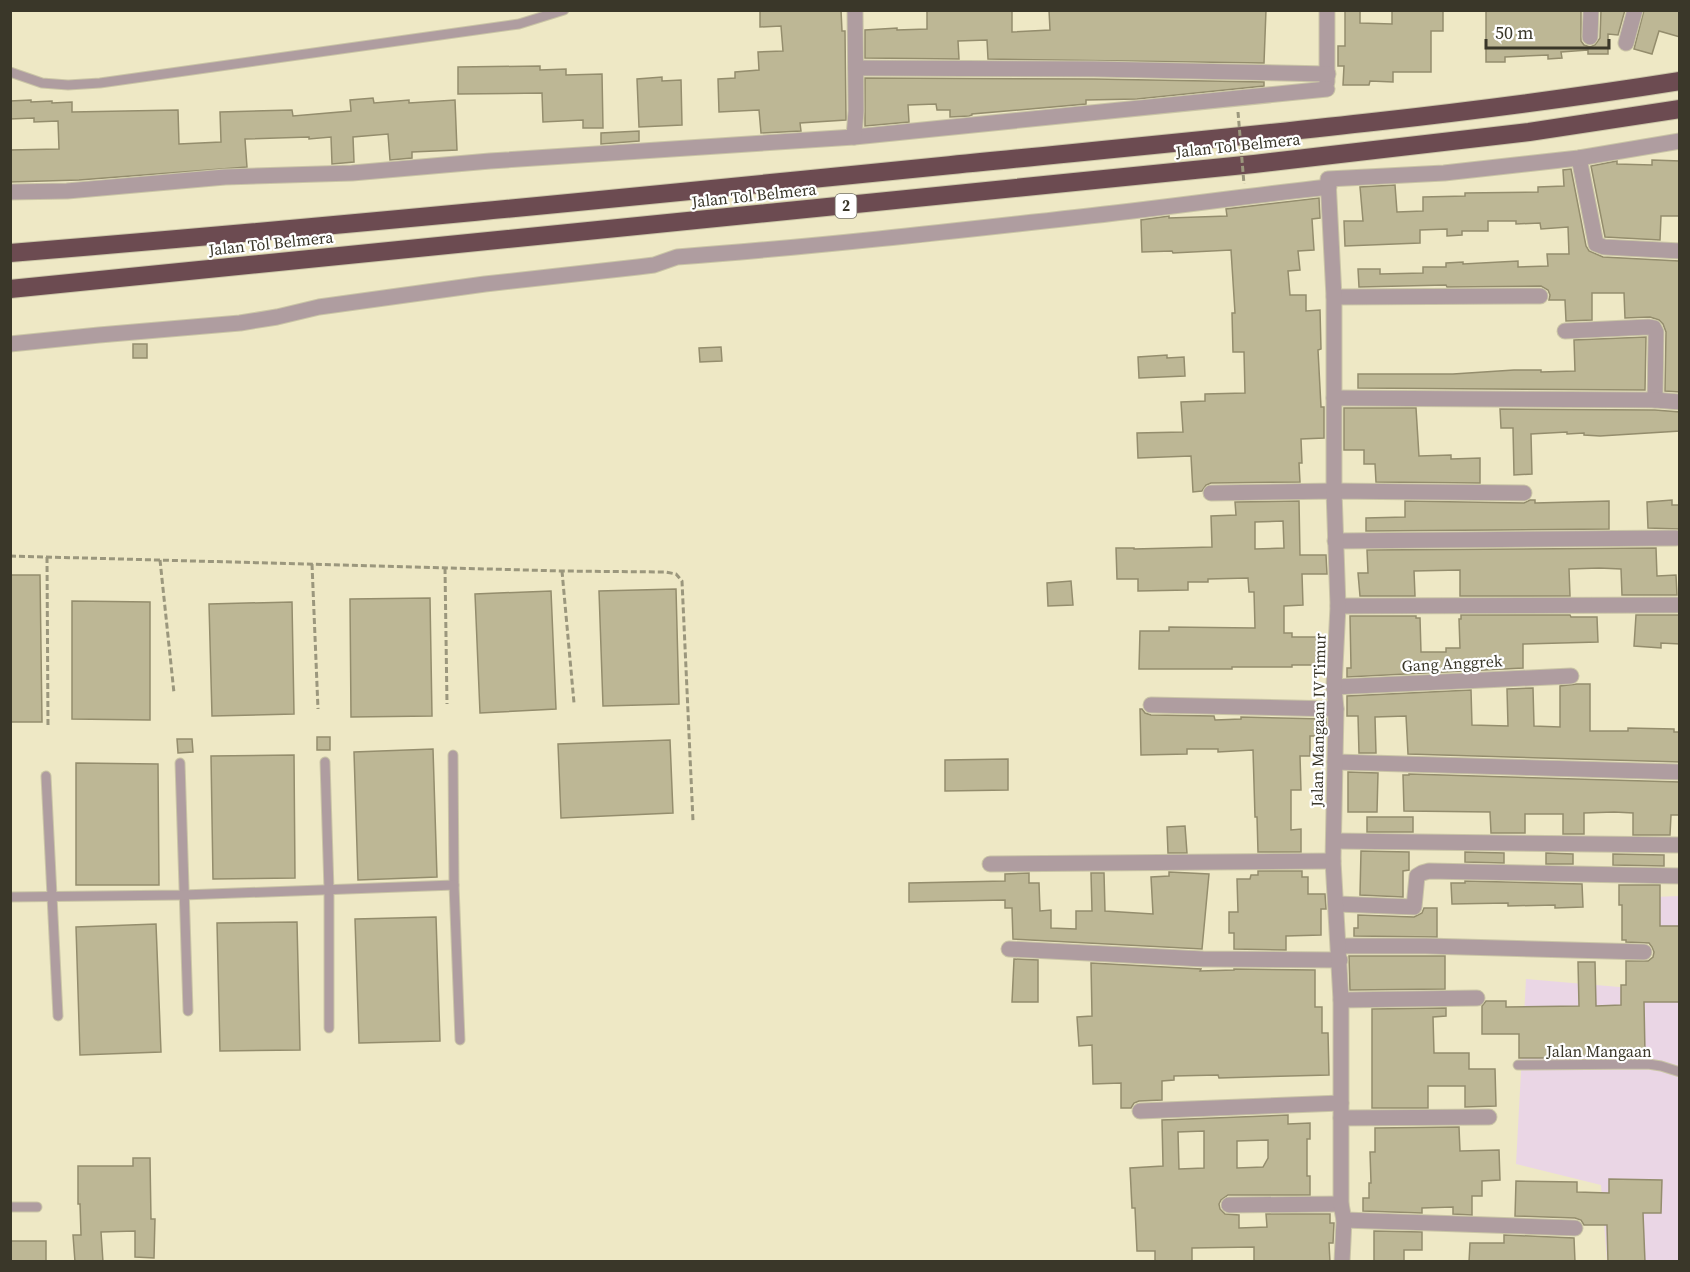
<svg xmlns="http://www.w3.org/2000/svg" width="1690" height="1272" font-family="'Source Serif 4',serif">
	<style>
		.industrial { fill: #ead6e5 }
		.building { fill: #bdb795; stroke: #948d6d; stroke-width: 1.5; fill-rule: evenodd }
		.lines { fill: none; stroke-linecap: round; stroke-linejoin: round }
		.service-casing { stroke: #cac5a6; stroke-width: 11 }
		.minor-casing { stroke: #cac5a6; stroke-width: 17 }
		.motorway-casing { stroke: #cac5a6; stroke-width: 20 }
		.path { stroke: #9b977d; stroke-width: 3; stroke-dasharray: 6 3; stroke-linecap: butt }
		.service { stroke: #af9da0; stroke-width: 9 }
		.minor { stroke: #af9da0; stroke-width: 15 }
		.motorway { stroke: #6c4b51; stroke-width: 18 }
		.path-bridge { stroke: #9b977d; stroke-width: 3; stroke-dasharray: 6 3; stroke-linecap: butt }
		.labels { text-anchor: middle; stroke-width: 4.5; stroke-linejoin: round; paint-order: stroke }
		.shield { fill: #fff; stroke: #757369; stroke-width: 1.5 }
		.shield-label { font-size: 15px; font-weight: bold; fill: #3a3729 }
		.street-label { font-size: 16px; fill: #3a3729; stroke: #fff }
	</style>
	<rect width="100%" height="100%" fill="#eee8c5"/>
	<!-- industrial -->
	<polygon class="industrial" points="1679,896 1679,1261 1607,1261 1601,1185 1516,1164 1526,979 1654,990 1654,897"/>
	<!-- building -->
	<g class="building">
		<polygon points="760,10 841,10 842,31 845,31 846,120 800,123 801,131 761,133 759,110 719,112 718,79 735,78 735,72 759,70 758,52 783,51 781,26 760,27"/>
		<polygon points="927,10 1012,10 1012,32 1050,30 1049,10 1266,10 1264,63 988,59 987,40 958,41 959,59 865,58 865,30 897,28 897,30 927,29"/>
		<polygon points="1345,10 1360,10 1360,23 1392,24 1392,10 1443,10 1443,31 1431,31 1431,72 1393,72 1393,82 1370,81 1369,85 1343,85 1344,66 1338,66 1338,46 1345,46"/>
		<polygon points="1486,10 1581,10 1581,41 1584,45 1590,47 1595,45 1600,38 1601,10 1625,10 1618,35 1608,34 1608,54 1588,54 1588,50 1561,52 1562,58 1548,59 1548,55 1505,57 1505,62 1486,62"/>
		<polygon points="1644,10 1680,10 1680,37 1659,31 1652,54 1634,49"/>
		<polygon points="540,66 540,70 566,69 566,75 602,74 603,128 583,128 583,120 543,122 542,93 458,94 458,67"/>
		<polygon points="662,77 662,81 681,80 682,125 639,127 637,79"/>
		<polygon points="865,78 1094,79 1264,82 1264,86 1137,99 1086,100 1086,104 972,114 972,115 969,116 950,117 950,110 937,110 936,104 908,105 909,122 865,126"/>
		<polygon points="373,98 374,103 409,100 409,103 455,100 457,150 412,152 412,158 390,160 388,134 353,137 354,162 332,164 331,137 309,139 309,137 245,139 247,167 79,180 10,182 10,150 59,149 58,121 34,122 34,118 10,119 10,101 31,100 31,102 52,101 52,103 72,102 72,112 178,110 179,144 221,142 220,112 292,110 293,116 351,111 350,100"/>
		<polygon points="639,131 639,141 601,144 601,133"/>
		<polygon points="1652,160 1680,161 1680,216 1661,216 1660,240 1605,237 1591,166 1617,161 1617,164 1652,165"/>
		<polygon points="1571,169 1586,246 1589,251 1603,257 1679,261 1680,392 1665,391 1666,332 1663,324 1659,320 1650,317 1625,318 1624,293 1592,293 1592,320 1566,321 1565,300 1549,300 1550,295 1548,290 1541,286 1447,287 1446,285 1359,287 1358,269 1380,269 1380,274 1423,273 1423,267 1446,267 1446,263 1463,262 1463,264 1518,261 1518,267 1548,266 1547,254 1569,254 1568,227 1541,229 1540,223 1516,224 1516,221 1488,221 1488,231 1462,231 1462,235 1447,236 1447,229 1420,230 1420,243 1345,246 1344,221 1363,221 1360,187 1395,185 1397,212 1423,211 1423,197 1465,196 1465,193 1538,192 1538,187 1564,186 1563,170"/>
		<polygon points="1319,198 1320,218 1312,219 1314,250 1298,251 1300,270 1288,271 1290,295 1306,295 1306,311 1320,310 1321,349 1318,350 1321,407 1324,407 1324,438 1301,439 1302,463 1299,463 1300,482 1211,483 1206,485 1202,491 1193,492 1191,456 1138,458 1137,433 1183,432 1181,402 1205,401 1205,394 1245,393 1244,352 1233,352 1232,313 1235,313 1231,250 1173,253 1172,251 1142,252 1141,220 1169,216 1169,218 1227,216 1226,209"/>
		<polygon points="1646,337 1645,390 1358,388 1358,374 1453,374 1514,370 1541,370 1541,372 1575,371 1574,340"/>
		<rect x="133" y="344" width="14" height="14"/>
		<polygon points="721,347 722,361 700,362 699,348"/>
		<polygon points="1167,355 1167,358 1184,357 1185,376 1139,378 1138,357"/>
		<polygon points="1344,408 1416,408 1419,456 1451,455 1451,459 1480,458 1480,483 1376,482 1375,464 1364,464 1364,450 1344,450"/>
		<polygon points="1500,409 1655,410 1680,412 1680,431 1600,436 1584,435 1584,433 1567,434 1567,432 1531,434 1532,474 1514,475 1513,428 1501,428"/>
		<polygon points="1530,500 1535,500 1535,503 1609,501 1609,529 1366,531 1366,518 1405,517 1405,501 1524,503"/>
		<polygon points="1672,500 1672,505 1680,505 1680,529 1648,528 1647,502"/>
		<path d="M1299,501L1300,555H1326L1327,574H1302L1303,605L1284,606V633H1292V637H1322V665H1292V667H1232V669H1139L1140,631H1169V627L1255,628L1254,592H1249L1248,578L1208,579V582H1188V590L1138,591V579H1117L1116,548H1134V549L1212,547L1211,516L1236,515L1235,502ZM1283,521L1284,548L1255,549V522Z"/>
		<polygon points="1656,548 1657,576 1676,575 1677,595 1622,595 1621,569 1599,568 1569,569 1570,596 1460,596 1460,570 1414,571 1415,596 1360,596 1358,573 1368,573 1367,550"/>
		<polygon points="10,575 40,575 42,722 10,722"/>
		<polygon points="1071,581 1073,605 1048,606 1047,583"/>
		<polygon points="676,589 679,704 603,706 599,591"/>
		<polygon points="551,591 556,709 480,713 475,594"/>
		<polygon points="430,598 432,716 351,717 350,599"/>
		<polygon points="72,601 150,602 150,720 72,719"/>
		<polygon points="292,602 294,714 212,716 209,604"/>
		<polygon points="1461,615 1570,615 1571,617 1597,617 1598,642 1523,644 1523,668 1347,677 1347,668 1351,668 1350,616 1416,616 1416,618 1420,618 1421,652 1446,652 1446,648 1460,648 1459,619 1461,619"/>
		<polygon points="1636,615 1680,615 1680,644 1661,643 1661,648 1634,646"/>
		<polygon points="1577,684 1590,684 1590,731 1628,731 1628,728 1674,729 1674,732 1680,732 1680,762 1408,754 1406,716 1375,717 1376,753 1359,753 1358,716 1347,716 1347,696 1471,690 1472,725 1508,726 1507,689 1533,688 1534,726 1560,727 1560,686"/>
		<polygon points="1140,709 1142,709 1145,713 1151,715 1214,716 1215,720 1241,719 1241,717 1326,719 1326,736 1310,736 1310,756 1300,756 1301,790 1291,790 1291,830 1301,829 1301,852 1258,852 1257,817 1255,817 1253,750 1218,752 1218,749 1187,749 1187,754 1141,755"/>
		<rect x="317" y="737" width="13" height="13"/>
		<polygon points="177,739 192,739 193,752 178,753"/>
		<polygon points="670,740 673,813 561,818 558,744"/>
		<polygon points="433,749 437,877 358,880 354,752"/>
		<polygon points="294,755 295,878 213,879 211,756"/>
		<polygon points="1008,759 1008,790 945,791 945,760"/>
		<polygon points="76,763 158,764 159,885 76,885"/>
		<polygon points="1348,772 1378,773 1377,812 1348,812"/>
		<polygon points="1409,774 1680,782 1680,815 1671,815 1670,835 1633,835 1633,813 1614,812 1584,813 1584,834 1563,834 1563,814 1525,814 1525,833 1491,833 1490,812 1404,811 1403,775 1409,775"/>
		<rect x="1367" y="817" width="46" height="15"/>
		<polygon points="1185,826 1187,853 1168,853 1167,827"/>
		<polygon points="1361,851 1409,852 1409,870 1403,871 1403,897 1360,895"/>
		<polygon points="1465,852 1504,853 1504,863 1465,862"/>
		<polygon points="1546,853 1573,854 1573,864 1546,864"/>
		<polygon points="1613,854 1664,855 1664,866 1613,865"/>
		<polygon points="1258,871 1302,871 1302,877 1308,877 1308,894 1325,894 1326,909 1321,909 1321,935 1286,936 1286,950 1234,949 1234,933 1229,933 1229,912 1238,912 1237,879 1250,879 1251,875 1258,875"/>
		<polygon points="1169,872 1209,874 1202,949 1013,939 1012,908 1005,908 1005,900 909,902 909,883 1005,881 1005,874 1029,873 1029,883 1039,883 1040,911 1051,910 1051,928 1076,929 1076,911 1092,911 1091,873 1104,873 1105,911 1153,914 1151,877 1169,876"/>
		<polygon points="1465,881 1582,884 1583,907 1555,908 1555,905 1508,906 1508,903 1452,904 1451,883 1465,883"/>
		<polygon points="1619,885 1660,885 1660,926 1680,926 1680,1002 1644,1002 1645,1054 1574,1056 1574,1058 1519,1058 1519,1034 1482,1034 1482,1006 1486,1001 1506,1001 1506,1007 1579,1006 1578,962 1595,962 1596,1006 1621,1005 1621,985 1626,985 1626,961 1648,961 1653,957 1654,952 1652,947 1649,943 1626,942 1626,940 1622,940 1622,905 1619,905"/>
		<polygon points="1424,908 1437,908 1437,937 1354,936 1354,928 1358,928 1358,915 1414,917 1422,913"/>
		<polygon points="436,917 440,1041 359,1043 355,919"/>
		<polygon points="297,922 300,1050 220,1051 217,923"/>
		<polygon points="156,924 161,1052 80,1055 76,927"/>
		<polygon points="1349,956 1445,956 1445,989 1350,990"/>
		<polygon points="1014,959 1038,960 1038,1002 1012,1002"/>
		<polygon points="1091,963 1201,969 1200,971 1234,970 1234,969 1315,970 1315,1007 1322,1007 1322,1033 1328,1033 1329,1075 1219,1078 1218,1075 1174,1076 1174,1080 1162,1081 1162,1100 1139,1101 1134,1103 1131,1108 1121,1108 1121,1083 1093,1084 1092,1045 1079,1046 1077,1017 1092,1016"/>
		<polygon points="1446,1008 1446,1016 1433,1017 1434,1053 1469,1053 1469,1069 1495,1069 1496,1106 1465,1107 1465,1086 1428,1086 1428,1108 1372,1108 1372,1009"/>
		<path d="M1288,1115V1124L1310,1123V1139H1307V1176H1310V1195H1228L1221,1200L1219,1204L1220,1209L1225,1214L1239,1215V1228L1267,1227L1266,1214H1330V1223H1334L1333,1243H1329L1330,1262H1254V1247L1192,1248V1262H1155V1251H1137L1135,1208H1132L1130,1168L1163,1166L1162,1120ZM1204,1131V1168L1179,1169L1178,1132ZM1268,1140V1158L1263,1167L1237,1168V1141Z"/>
		<polygon points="1459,1127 1460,1151 1499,1150 1500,1180 1482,1181 1482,1196 1472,1196 1472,1215 1453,1214 1453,1207 1422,1208 1422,1213 1363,1211 1363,1198 1369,1198 1369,1183 1371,1183 1370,1152 1375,1152 1375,1128"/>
		<polygon points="133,1158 150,1158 151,1219 155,1219 154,1258 135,1257 135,1231 101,1232 103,1262 75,1262 73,1235 81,1235 80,1204 78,1204 78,1166 133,1166"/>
		<polygon points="1609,1179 1662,1180 1661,1213 1643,1213 1645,1262 1608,1262 1607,1225 1584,1225 1581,1220 1575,1218 1515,1216 1516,1181 1577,1182 1577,1192 1609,1193"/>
		<polygon points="1374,1231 1422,1232 1422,1250 1404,1250 1404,1262 1374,1262"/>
		<polygon points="1504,1235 1574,1238 1575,1262 1469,1262 1470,1243 1504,1243"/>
		<rect x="10" y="1241" width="36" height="21"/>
	</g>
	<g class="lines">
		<defs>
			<g id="service">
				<polyline points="10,72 42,83 68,85 100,83 519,24 564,10"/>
				<polyline points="453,755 454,885"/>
				<polyline points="325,762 329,890 329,1028"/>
				<polyline points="180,763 188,1011"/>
				<polyline points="46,776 58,1016"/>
				<polyline points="10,897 183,895 454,885 460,1040"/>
				<polyline points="1518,1065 1648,1064 1661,1066 1680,1072"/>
				<polyline points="10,1207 37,1207"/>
			</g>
			<g id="minor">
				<polyline points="1327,10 1327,82"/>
				<polyline points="1590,37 1591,10"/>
				<polyline points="1626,43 1635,10"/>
				<polyline points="856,68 1094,69 1328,74"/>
				<polyline points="854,137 1327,89"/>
				<polyline points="1579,158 1596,244 1604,247 1680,251"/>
				<polyline points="10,192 67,191 225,177 352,173 490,161 854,137 856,111 855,10"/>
				<polyline points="1334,297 1540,296"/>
				<polyline points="1565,331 1648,327 1654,328 1656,332 1655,400"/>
				<path d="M10,344L99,335L240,323L277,317L319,307L485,284L638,267L654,265L677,257C812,247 946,232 1080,217C1163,208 1246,196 1329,187"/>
				<polyline points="1334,398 1655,400 1680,402"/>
				<polyline points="1211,493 1334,491 1524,493"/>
				<polyline points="1335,541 1676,538"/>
				<polyline points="1338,606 1680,605"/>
				<polyline points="1334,687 1571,676"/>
				<polyline points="1151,705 1336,709"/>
				<polyline points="1335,762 1680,772"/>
				<polyline points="1335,841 1680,845"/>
				<polyline points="990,864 1333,861"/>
				<polyline points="1337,904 1414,907 1417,876 1422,873 1429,871 1680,876"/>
				<polyline points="1339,946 1426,946 1644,952"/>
				<polyline points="1009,949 1203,959 1340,960"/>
				<polyline points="1341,1000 1477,998"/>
				<polyline points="1140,1111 1341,1103"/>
				<polyline points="1341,1118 1489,1117"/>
				<polyline points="1229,1205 1341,1204"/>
				<polyline points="1344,1220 1575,1228"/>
				<polyline points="1342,1262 1344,1220 1341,1204 1341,1000 1333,861 1336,709 1334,687 1338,606 1334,491 1334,297 1328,179 1444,173 1579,158 1680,141"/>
			</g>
			<g id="motorway">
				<path d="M10,253C321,228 632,197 942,166C1189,141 1435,120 1680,81"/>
				<polyline points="10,289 1254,164 1529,132 1680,109"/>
			</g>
		</defs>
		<!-- service casing -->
		<use href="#service" class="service-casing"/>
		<!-- minor casing -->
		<use href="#minor" class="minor-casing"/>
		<!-- motorway casing -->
		<use href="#motorway" class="motorway-casing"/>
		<!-- path -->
		<g class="path">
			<polyline points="10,556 562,571 665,572 676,574 682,581 693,821"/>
			<polyline points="47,557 48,727"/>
			<polyline points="160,560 174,693"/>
			<polyline points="312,564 318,709"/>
			<polyline points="445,568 447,704"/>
			<polyline points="562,571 574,703"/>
		</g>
		<!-- service -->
		<use href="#service" class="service"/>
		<!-- minor -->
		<use href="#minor" class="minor"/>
		<!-- motorway -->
		<use href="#motorway" class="motorway"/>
		<!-- path-bridge -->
		<polyline class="path-bridge" points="1238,112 1244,184"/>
	</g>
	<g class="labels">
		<!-- shield labels -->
		<rect class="shield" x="835.5" y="194" width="21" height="24" rx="4.5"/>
		<g class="shield-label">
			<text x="846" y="211">2</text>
		</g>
		<!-- street labels -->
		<g class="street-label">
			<text transform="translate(1238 145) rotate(-6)" y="6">Jalan Tol Belmera</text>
			<text transform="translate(754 195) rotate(-6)" y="6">Jalan Tol Belmera</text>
			<text transform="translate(271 243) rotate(-6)" y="6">Jalan Tol Belmera</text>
			<text transform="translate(1452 663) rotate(-3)" y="6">Gang Anggrek</text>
			<text transform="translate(1318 720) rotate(-89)" y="6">Jalan Mangaan IV Timur</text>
			<text x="1599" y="1057">Jalan Mangaan</text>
		</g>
	</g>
	<!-- border -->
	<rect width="1690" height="1272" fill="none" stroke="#3a3729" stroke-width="24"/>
	<!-- scale -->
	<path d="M1486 39v9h123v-9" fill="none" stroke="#3a3729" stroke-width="3"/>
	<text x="1495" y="39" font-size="18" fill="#3a3729" stroke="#ffffff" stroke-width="4.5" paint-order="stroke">50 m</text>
</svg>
